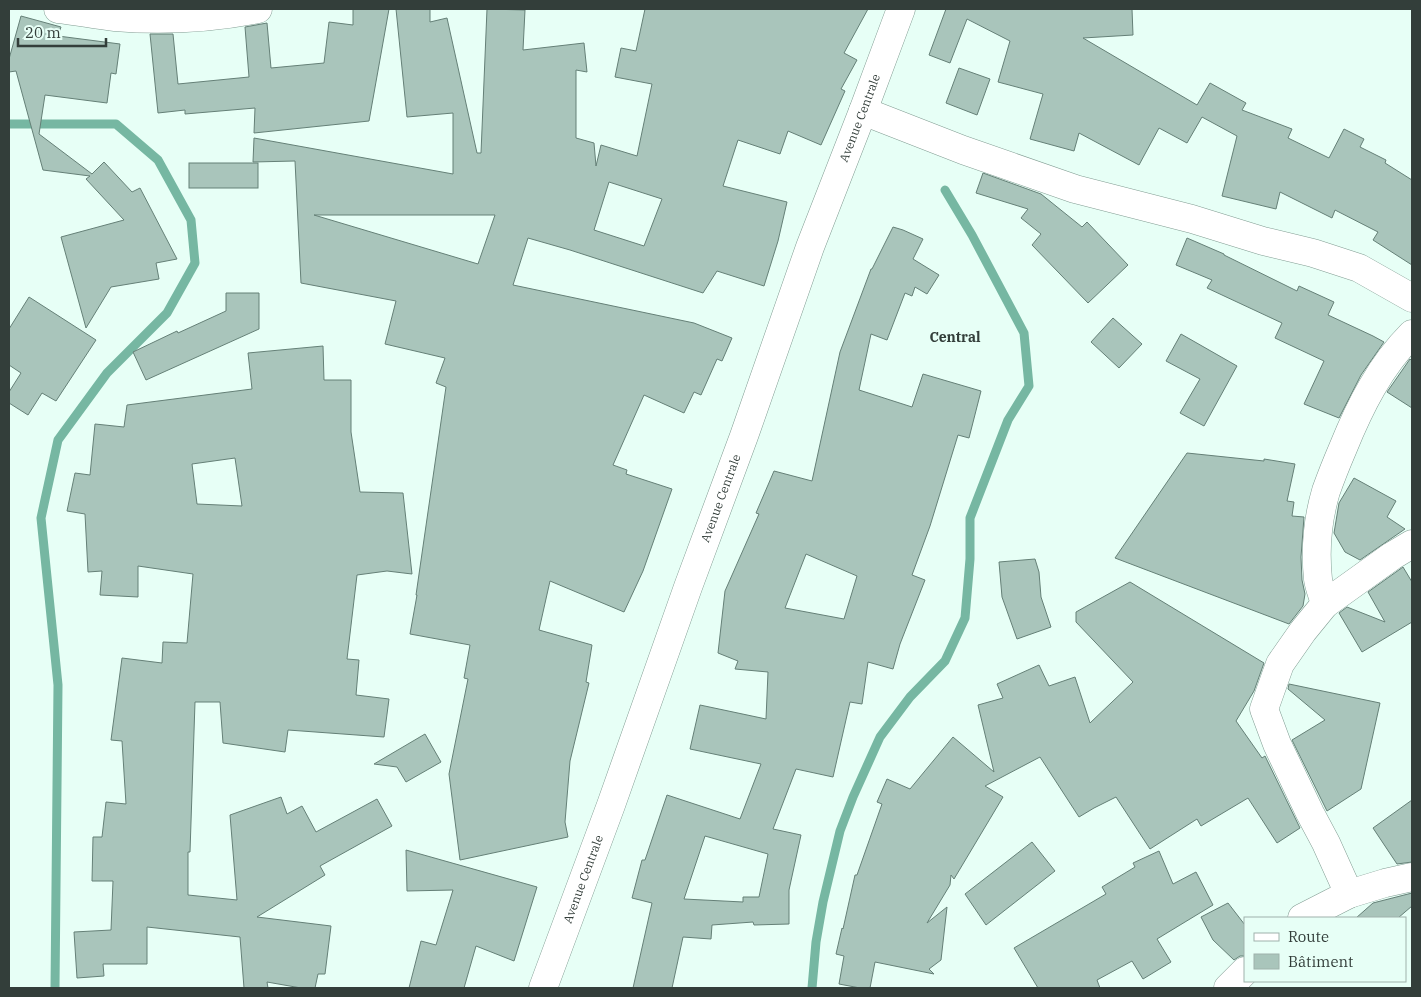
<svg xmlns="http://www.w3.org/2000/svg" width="1421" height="997" font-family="'IBM Plex Serif',serif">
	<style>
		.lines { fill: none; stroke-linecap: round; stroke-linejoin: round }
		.stream { stroke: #76b7a2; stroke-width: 9 }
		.building { fill: #a9c5bb; stroke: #658077; fill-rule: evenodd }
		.minor-casing { stroke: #829d93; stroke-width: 29 }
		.minor { stroke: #fff; stroke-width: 28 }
		.labels { text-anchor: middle; stroke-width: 4.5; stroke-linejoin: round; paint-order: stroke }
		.street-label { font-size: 12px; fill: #333e3a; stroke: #e7fff6 }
		.neighbourhood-label { font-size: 14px; font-weight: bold; fill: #333e3a; stroke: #e7fff6 }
	</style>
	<rect width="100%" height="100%" fill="#e7fff6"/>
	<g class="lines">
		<!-- stream -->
		<g class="stream">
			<polyline points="9,124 116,124 158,160 191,220 195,263 167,313 107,373 58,440 41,518 58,685 55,988"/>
			<polyline points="812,988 816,942 823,902 840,831 853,797 880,737 910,697 945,661 965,618 970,559 970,518 1008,420 1029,386 1024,333 972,235 945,190"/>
		</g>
	</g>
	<!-- building -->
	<g class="building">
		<polygon points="353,9 389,9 369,121 254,133 255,108 185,114 185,110 158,113 150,34 173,34 178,84 249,77 245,27 267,23 271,68 324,63 329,22 353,25"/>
		<path d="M396,9H430V22L447,18L477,153H481L487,9L525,10L523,50L584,43L587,72L576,70V138L594,143L596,166L601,145L637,156L652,84L615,77L621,48L636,51L645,9H868L844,53L857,60L841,89L845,91L821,145L788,131L780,154L738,140L723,186L787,202L778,241L764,286L717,271L703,293L570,250L528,238L513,285L694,323L732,338L722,361L717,359L701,395L694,392L684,413L644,395L613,465L627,470L626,474L672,489L643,571L624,612L550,581L539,630L592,645L586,682L589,683L570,761L565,822L568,837L460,860L449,774L468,679L464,678L470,645L410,634L417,595H416L446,387L436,383L445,358L385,344L396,301L301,283L295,161L253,162L254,138L453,174V113L407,117ZM609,182L662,199L644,246L594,230ZM314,215H495L478,264Z"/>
		<polygon points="946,9 1132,9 1133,35 1083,38 1197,105 1210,83 1246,103 1242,110 1292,129 1288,138 1329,158 1344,129 1364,139 1360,147 1386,160 1385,163 1412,180 1412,265 1373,240 1378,232 1335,210 1332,218 1280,192 1276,209 1222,196 1237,136 1202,117 1187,143 1159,128 1139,165 1079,133 1074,151 1030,139 1043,94 998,82 1010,41 967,19 950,63 929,55"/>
		<polygon points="21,16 61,27 58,36 120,44 116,74 111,73 107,103 45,95 39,134 92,174 104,162 132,192 140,188 177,259 156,263 159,279 111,287 86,328 61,237 124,220 86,179 90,176 43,170 16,71 9,72 9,59"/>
		<polygon points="959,68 990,79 977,115 946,103"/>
		<rect x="189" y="163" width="69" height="25"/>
		<polygon points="983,173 1041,194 1082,227 1087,222 1128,265 1088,303 1032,245 1041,234 1021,218 1028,209 976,193"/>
		<path d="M893,227L903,230L923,239L913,259L939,275L927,294L915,287L912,296L905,293L887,340L871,334L859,390L912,407L923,374L981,391L969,438L958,435L930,526L912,575L925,580L900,644L893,669L868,662L862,704L850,702L833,777L796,769L773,829L801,835L789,890V924L754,925L753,922L712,925L711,939L683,937L672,988H633L652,903L632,898L642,860H645L667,795L740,819L761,764L690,749L700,705L766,719L768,672L735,669L738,661L718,653L725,591L759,514L756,513L774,471L812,481L840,352L871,269H872ZM806,554L857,576L844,619L785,608ZM705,836L768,854L759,897H743V902L684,899Z"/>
		<polygon points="1187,238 1224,254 1224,255 1297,291 1299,286 1334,302 1328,315 1373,336 1384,342 1361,375 1339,418 1304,404 1324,361 1275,338 1282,323 1207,288 1212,280 1176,265"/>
		<polygon points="226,293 259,293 259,329 146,380 133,352 177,331 178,333 226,311"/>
		<polygon points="29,297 96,340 56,401 42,393 28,415 9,403 9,392 21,373 9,365 9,329"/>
		<polygon points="1113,318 1142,344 1119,368 1091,342"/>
		<polygon points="1181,334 1237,366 1204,426 1180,413 1200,379 1166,361"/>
		<path d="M323,346L324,380H351V432L360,492L403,493L412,574L387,571L357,575L347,659L359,660L356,695L389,699L384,737L288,730L285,752L223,743L220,702H195L190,852H188V895L237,900L230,815L281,797L287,814L302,806L316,832L377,799L392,826L320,866L325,875L257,917L331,926L325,974H318L315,988H301L267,982L268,988H244L240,937L147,927V964H103L104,976L77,978L74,932L111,930L113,881H92L93,837H102L106,802L126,804L122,741L111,740L122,658L162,663L163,642L187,643L193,574L138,566V597L100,595L102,571L88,572L85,514L67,511L75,473L90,475L95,424L124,427L127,405L252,389L248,353ZM235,458L242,506L197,504L192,464Z"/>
		<polygon points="1410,359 1412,361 1412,408 1387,392"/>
		<polygon points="1187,453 1264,461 1264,459 1295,464 1287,501 1294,502 1292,516 1304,517 1301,557 1302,580 1305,594 1303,606 1289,624 1115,558"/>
		<polygon points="1354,478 1396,501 1387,517 1405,529 1360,560 1345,552 1334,533 1339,503"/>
		<polygon points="1035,559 1039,572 1041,597 1051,627 1017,639 1002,597 999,562"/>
		<polygon points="1403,567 1412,582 1412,622 1362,652 1339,613 1347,607 1385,622 1368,592"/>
		<polygon points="1130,582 1264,663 1254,691 1236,721 1262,758 1265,756 1300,828 1277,843 1248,798 1201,826 1197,819 1150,849 1116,797 1094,808 1079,817 1040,757 985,786 1003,797 954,879 951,875 950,885 927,923 947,907 941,960 929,969 934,974 875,962 870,988 860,988 839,984 844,956 836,954 842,928 843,929 855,875 857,875 882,804 877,802 887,779 910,789 953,737 994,772 978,705 1003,698 997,684 1039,665 1049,686 1075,677 1090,723 1133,682 1076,622 1076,612"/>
		<polygon points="1289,684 1380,703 1361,789 1327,811 1292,740 1325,720 1288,689"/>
		<polygon points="425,734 441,762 406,782 397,767 374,764"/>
		<polygon points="1412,800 1412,862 1397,864 1373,828"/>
		<polygon points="1032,842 1055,871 986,925 965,894"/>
		<polygon points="406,850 537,887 514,961 476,946 464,988 409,988 421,941 436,945 453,890 407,891"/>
		<polygon points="1159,851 1173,884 1196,872 1213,905 1157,939 1171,962 1143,979 1132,961 1097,980 1100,988 1038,988 1014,948 1106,894 1102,887 1135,867 1133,863"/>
		<polygon points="1412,893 1412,906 1398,918 1356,918 1373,903"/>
		<polygon points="1228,903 1245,925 1245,956 1240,956 1234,960 1213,940 1201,917"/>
	</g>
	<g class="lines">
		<defs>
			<g id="minor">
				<path d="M58,9C77,11 96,15 115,17C163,21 212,18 258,9"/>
				<polyline points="863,111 963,150 1075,189 1192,219 1263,241 1313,253 1359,268 1412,298"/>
				<path d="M1325,604C1323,596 1319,587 1318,579C1315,550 1318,518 1326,491C1331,477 1337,462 1343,448C1360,406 1380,366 1412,334"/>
				<polyline points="1349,894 1326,843 1310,813 1277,744 1264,709 1280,664 1303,631 1325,604 1392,556 1412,544"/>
				<polyline points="1302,918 1349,894 1385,883 1412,877"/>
				<path id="s1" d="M543,988L611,805L688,587L744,436L810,247L863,111L901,9"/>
				<polyline points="1228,988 1245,971"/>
			</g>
		</defs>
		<!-- minor casing -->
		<use href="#minor" class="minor-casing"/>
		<!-- minor -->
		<use href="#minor" class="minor"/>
	</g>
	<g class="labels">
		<!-- street labels -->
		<g class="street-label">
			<text dy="4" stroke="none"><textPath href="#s1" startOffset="926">Avenue Centrale</textPath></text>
			<text dy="4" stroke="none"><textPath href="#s1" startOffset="521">Avenue Centrale</textPath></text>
			<text dy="4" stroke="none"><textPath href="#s1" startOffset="116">Avenue Centrale</textPath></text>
		</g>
		<!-- neighbourhood labels -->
		<g class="neighbourhood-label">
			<text x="955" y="342">Central</text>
		</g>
	</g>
	<!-- border -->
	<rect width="1421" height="997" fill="none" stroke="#333e3a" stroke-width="20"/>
	<!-- legend -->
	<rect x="1244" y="917" width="162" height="65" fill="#e7fff6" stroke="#9fb2ab"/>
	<rect x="1254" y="933" width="25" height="8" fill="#ffffff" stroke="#9fb2ab"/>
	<text x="1288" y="942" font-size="15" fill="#333e3a">Route</text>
	<rect x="1254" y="954" width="25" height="15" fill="#a9c5bb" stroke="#9fb2ab"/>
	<text x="1288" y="967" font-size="15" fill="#333e3a">Bâtiment</text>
	<!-- scale -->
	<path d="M18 38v8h88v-8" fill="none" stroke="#333e3a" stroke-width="2.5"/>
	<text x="25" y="38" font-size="15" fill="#333e3a" stroke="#e7fff6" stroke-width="4" paint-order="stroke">20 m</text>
</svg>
